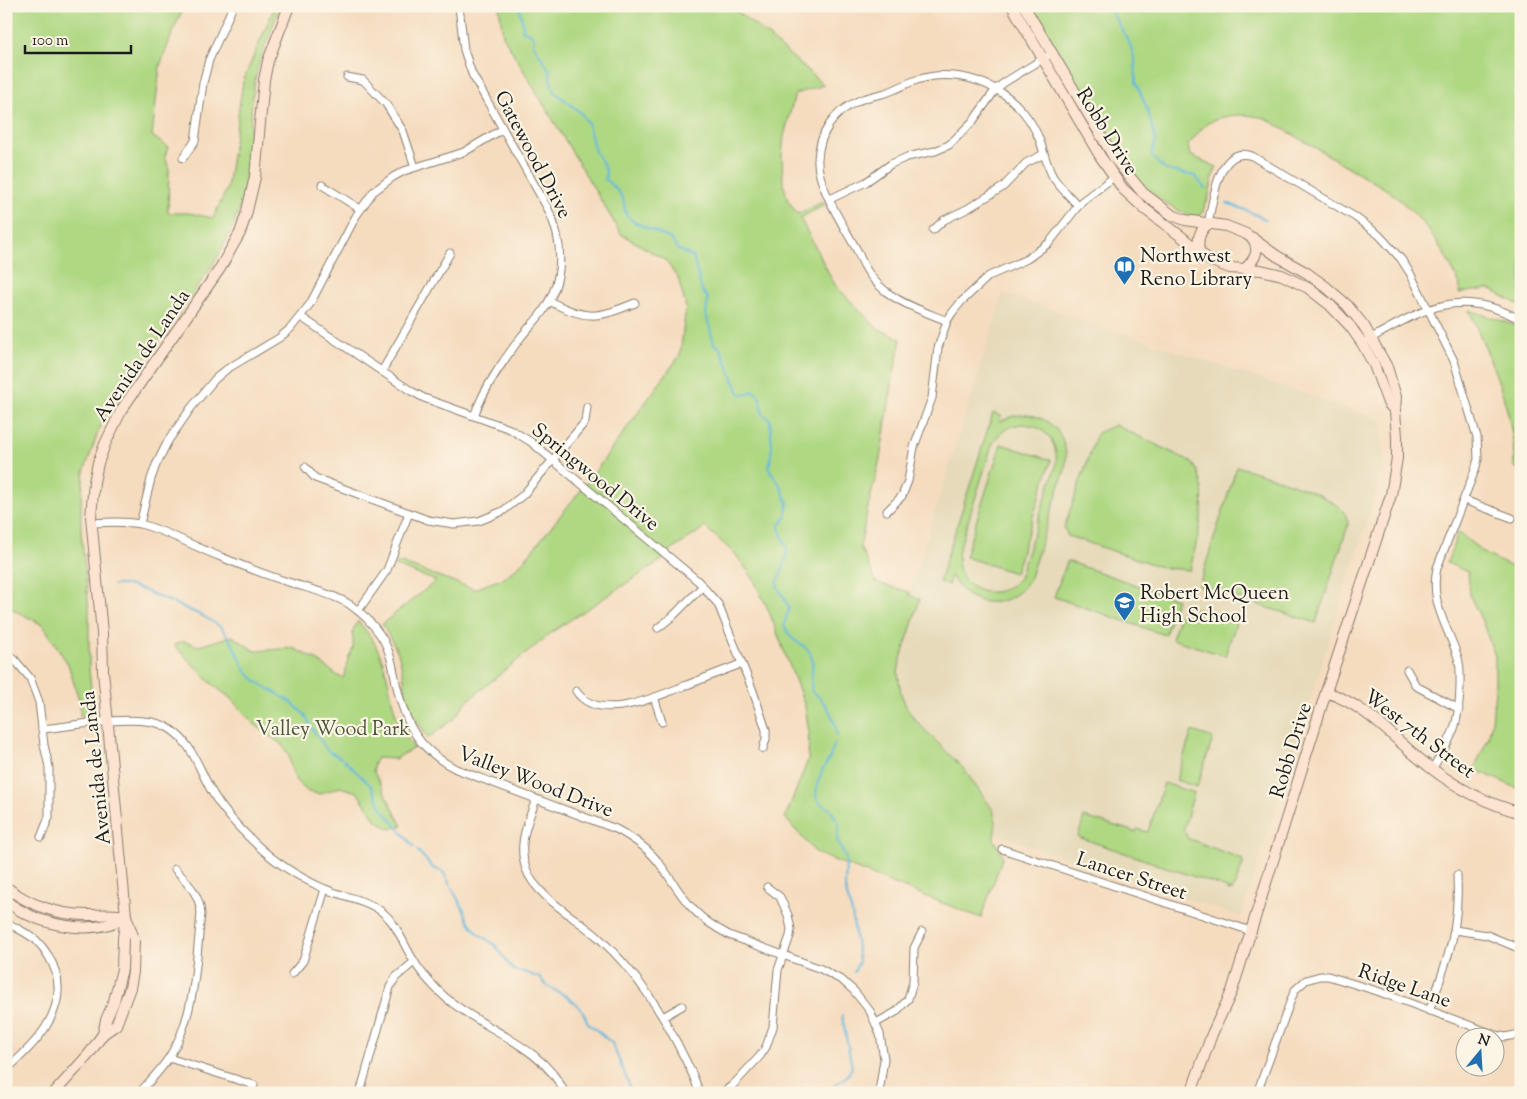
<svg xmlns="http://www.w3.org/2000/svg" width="1527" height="1099" font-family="'Sorts Mill Goudy',serif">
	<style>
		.built { fill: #e6daba }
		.green { fill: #afd883; stroke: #667a50; fill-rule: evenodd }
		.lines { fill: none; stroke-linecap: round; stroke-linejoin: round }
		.stream { stroke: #62b8de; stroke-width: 2 }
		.street-casing { stroke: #887c6e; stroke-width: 9 }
		.secondary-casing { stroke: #887c6e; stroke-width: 12 }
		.street { stroke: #fff; stroke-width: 7 }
		.secondary { stroke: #fde4d1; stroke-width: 10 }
		.labels { text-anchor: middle; stroke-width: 4.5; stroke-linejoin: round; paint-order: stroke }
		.street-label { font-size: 20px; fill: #1c1c1c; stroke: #fcf5e5 }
		.poi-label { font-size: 20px; fill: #1c1c1c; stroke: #fcf5e5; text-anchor: start }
		.park-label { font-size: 20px; fill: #48543b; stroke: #fcf5e5 }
	</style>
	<rect width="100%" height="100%" fill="#fcf5e5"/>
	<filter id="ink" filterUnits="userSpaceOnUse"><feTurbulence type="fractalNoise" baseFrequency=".02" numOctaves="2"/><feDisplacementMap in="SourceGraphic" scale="10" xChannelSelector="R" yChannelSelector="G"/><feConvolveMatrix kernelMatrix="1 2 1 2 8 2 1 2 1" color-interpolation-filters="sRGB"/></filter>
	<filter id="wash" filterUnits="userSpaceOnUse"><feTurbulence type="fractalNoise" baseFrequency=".0096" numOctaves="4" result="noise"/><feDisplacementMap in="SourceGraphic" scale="20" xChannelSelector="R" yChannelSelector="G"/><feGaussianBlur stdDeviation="1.12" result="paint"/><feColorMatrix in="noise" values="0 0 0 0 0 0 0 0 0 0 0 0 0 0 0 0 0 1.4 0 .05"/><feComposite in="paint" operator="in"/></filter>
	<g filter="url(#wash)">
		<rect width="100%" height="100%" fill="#f5dcbf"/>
		<!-- built -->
		<polygon class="built" points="1003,293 1382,420 1383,456 1376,492 1241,917 995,834 996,822 982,792 963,768 913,719 906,706 901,694 898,673 920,600 909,595"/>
		<!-- green -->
		<g class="green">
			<path d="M6,6H184L172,34L160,66L152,136L168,147L165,156L169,169L168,213H189L213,218L227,189L243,81L275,6H279C273,31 260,53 255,79C249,112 251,146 246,179C242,211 228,240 211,268L106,414L97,435L84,472L81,505V532L89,610V670L93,707L91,713L87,716H80V703L68,664L43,625L6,606Z"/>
			<polygon points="499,6 730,6 766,34 824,85 795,94 784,136 782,155 783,183 788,200 797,214 823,202 825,205 800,218 835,285 877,328 901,339 894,373 880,459 868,507 860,547 877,583 910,592 909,595 920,599 900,662 898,673 901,694 906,706 914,719 963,768 993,810 996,822 994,839 1003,856 981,918 816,853 785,818 808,760 809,733 805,706 768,609 753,578 736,555 705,527 672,550 662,560 555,630 466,702 454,719 428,738 412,714 406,694 403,673 398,652 382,624 436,581 396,566 398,562 474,589 504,578 522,563 589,480 680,355 686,307 678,278 665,260 621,234 503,36"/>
			<path d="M1030,6H1521V306L1489,289L1459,293L1460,285C1441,244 1421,214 1384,188L1265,118C1247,114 1227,113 1210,122C1202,126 1195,138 1188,145L1190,155L1217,167L1214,173L1207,203H1205L1203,212L1199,215L1200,216L1194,217L1180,211L1162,201L1146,188L1128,168Z"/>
			<path d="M1469,310L1521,327V473L1514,466C1515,410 1490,360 1469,310Z"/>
			<path d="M993,413L1001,416L1000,422C1035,401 1073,429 1065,469L1029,580C1009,612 967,609 951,575L948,585L939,582ZM1022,424C1045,425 1059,443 1056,466L1019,578C995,606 955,590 958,553L992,445C999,432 1008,426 1022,424Z"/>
			<path d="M1115,425L1190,461C1215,484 1196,541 1190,570L1164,568L1068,536L1064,528L1097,433Z"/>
			<polygon points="1001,444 1051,460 1015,573 965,557"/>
			<path d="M1237,466C1264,475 1320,490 1340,508C1345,513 1348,518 1348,525L1316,623L1199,586Z"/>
			<polygon points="1458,532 1487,555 1512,567 1521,544 1521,790 1474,769 1488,739 1492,721 1495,690 1495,656 1482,621 1470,596 1468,572 1447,563"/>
			<polygon points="1067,561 1177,599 1165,635 1054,597"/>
			<polygon points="1183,605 1236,623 1225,656 1172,639"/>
			<path d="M358,621C366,630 373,639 378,650C395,686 386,713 414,748L395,759L377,758L374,763L373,770L402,826L390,829L376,820L357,792L340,787L319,794L308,792L296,781L291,768L289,755L282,745L254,724L230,698L210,682L174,645L183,641L199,646L232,636L255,651L293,648L317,660L338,676L343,678C347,671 346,666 348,659C349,655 352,651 353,648C354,635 349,634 358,621Z"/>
			<polygon points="1192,731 1213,738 1197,787 1176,780"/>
			<polygon points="1164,783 1194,793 1183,831 1186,833 1187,838 1242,859 1243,864 1233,890 1227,891 1227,888 1078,837 1084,817 1136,832 1137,829 1148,832"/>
		</g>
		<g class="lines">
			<!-- stream -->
			<g class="stream">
				<path d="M519,6L523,25L522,30L531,34L534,38L533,44L550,71V79L555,92L581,113L588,124L595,152L602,162L606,172L605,179L618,191L623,199L626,215L634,222L671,239L677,249L693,257L702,291L708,298L706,314L714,344L720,347L739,393L745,395L753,391L760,397L763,414L770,419L772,447L769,469L782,488L784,496L788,502L785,519L779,526C780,535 786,540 787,549C788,561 780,573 777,585L789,608L784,625C786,629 788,635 792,638C798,644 806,645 810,653C816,665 809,679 812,692C826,700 836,720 837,736"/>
				<polyline points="1108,6 1130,44 1135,61 1136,82 1148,111 1156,142 1151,154 1158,163 1166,170 1195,176 1205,188"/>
				<polyline points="1227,203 1248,211 1265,219"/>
				<polyline points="113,585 127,585 141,589 203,616 221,627 232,643 246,671 256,681 291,702 305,715 313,730 328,751 341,758"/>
				<polyline points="835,743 830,757 822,771 817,785 816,797 821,804 830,809 839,823 837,840 846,859 845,888 852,913 859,962 854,972"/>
				<polyline points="344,760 371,786 383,810 414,847"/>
				<polyline points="417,850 433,868 443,872 464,910 468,921 479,934 495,945 513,970 527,973 540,978 547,986 568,997 582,1010 588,1023 612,1043 628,1082 631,1093"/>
				<polyline points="825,1093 848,1075 852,1067 842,1016"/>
			</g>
		</g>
	</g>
	<g filter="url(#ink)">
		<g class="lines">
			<defs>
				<g id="street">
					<path d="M459,6L464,50L472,74L548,209C564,243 565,279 543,311C537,320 528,328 521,337C503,361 484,388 474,416"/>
					<polyline points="347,77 363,80 386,104 403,131 415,167"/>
					<polyline points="183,158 195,141 203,83 209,60 233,6"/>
					<polyline points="322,185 360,209"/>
					<polyline points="830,199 866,182 891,164 907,157 935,151 949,145 973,121 996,89 1005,82 1046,57"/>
					<path d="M1208,224C1213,202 1218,144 1252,156L1355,217L1379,235L1401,259L1410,273L1454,361L1477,437L1478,459L1475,470L1437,568C1430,601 1445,622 1456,652C1461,663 1460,675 1460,687C1459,726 1453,736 1432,769"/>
					<polyline points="933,230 944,220 967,209 1003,187 1026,163 1044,154"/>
					<path d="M549,301C587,320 596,319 635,303"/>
					<polyline points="301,317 411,391 424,398 510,429 531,442 698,581 718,604 753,691 766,730 766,739 763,749"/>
					<path d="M947,321C908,305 874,296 858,252C845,228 816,185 818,159C819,134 834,112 856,102C865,97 875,96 885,93C896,90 906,83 917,80C942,71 974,76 997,90C1017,101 1032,120 1040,141C1044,153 1047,166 1053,177C1060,188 1070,196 1078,206"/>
					<path d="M1368,340C1423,309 1459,286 1521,320"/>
					<polyline points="382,371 450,253"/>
					<polyline points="305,467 315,478 428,520 454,524 479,521 503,511 523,495 585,422 587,407"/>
					<polyline points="1464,500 1512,518"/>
					<polyline points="887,511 902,496 908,481 914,447 932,398 938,348 947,321 952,313 961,302 989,276 1027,259 1049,243 1082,201 1114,177"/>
					<path d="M91,523C108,522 124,521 140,524C168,531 194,547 221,557C243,566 266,575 288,582C309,589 331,593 349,604C361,612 373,624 381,636C390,650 393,666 396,683C405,723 417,749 456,769L616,829C633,838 648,848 659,863C671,878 680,896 694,910C704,921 716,928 729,935L821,969L843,981L854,991L870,1011L880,1034L884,1059L879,1093"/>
					<polyline points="140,524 151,479 156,465 168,441 191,408 215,379 227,369 279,338 290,329 310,304 356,216 373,192 393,177 404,171 464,152 503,129"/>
					<polyline points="358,611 387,570 409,513"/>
					<polyline points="658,628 673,616 703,586"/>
					<polyline points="6,653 14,659 30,678 39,702 44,745 49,767 49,817 41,837"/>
					<polyline points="1407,670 1416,686 1459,709"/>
					<path d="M576,691C598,724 656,697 684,686C703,679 722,671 741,664"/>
					<polyline points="654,697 662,722"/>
					<path d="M42,729C73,726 138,713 165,726C192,740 198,768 212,792C223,811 240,829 256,844C276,863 300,878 325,889C342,896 363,899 378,909C397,921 402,943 414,961C422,975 434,987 446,998C484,1030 543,1046 565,1093"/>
					<path d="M536,799C528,822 517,844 526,869C536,897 577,918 599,938C636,972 661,1010 683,1055C689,1067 696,1079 699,1093"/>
					<polyline points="1002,849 1251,931"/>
					<path d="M6,922C16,928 27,933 36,940C45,949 52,960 56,973C67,1013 34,1045 6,1070"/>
					<polyline points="1455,930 1487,935 1521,949"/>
					<polyline points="292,974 303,961 325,889"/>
					<path d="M1429,1011C1447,961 1460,930 1457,875"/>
					<polyline points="663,1017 682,1006"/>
					<polyline points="876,1023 896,1012 908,999 913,982 914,948 922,932"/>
					<polyline points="169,1058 254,1085 251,1093"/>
					<path d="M139,1093C151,1080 163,1068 171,1054C196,1013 196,960 201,914C200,895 188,883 175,869"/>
					<polyline points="360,1093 390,987 396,977 414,962"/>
					<polyline points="722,1093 733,1085 760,1056 766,1047 773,1027 778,970 790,936 791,929 788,915 780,897 767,887"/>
					<polyline points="1257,1093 1292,997 1295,990 1306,980 1320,976 1328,976 1377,991 1496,1035 1505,1037 1515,1035"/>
				</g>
				<g id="secondary">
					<polyline points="1012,6 1100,156 1123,189 1146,210 1182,237 1209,260 1230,268 1261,270 1282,275 1308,288 1330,305 1350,326 1362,343 1374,365 1388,403 1395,411"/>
					<polyline points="1024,6 1115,159 1143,193 1172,215 1185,220 1226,226 1246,234 1277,256 1307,273 1325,286 1347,305 1364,326 1387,367 1396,397 1395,411 1397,437 1397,458 1391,495 1326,692 1232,991 1212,1034 1191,1093"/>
					<path d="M1199,251C1197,240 1199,231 1208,224"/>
					<path d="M1245,269C1255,259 1260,252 1253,238"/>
					<path d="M1326,692C1369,706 1396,742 1431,768C1458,789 1489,804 1521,813"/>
					<path d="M6,887C29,905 58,915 87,915C101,915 113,913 126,916"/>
					<path d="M6,901C36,925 94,938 126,916"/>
					<polyline points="103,1034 116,1025 130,988 133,972 134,939 126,916 103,671 102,633 91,517 94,482 98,463 105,444 122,409 219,270 240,233 246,215 255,177 264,80 268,61 289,6"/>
					<polyline points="54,1093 89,1054 103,1034 106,1020 114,1001 122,969 123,938 126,917"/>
				</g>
			</defs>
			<!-- street casing -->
			<use href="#street" class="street-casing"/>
			<!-- secondary casing -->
			<use href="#secondary" class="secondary-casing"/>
			<!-- street -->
			<use href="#street" class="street"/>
			<!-- secondary -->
			<use href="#secondary" class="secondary"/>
		</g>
	</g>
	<!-- icons -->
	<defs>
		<symbol id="library-pin" viewBox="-11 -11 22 30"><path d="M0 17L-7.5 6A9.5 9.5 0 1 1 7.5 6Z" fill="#1f6fb2" stroke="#fcf5e5"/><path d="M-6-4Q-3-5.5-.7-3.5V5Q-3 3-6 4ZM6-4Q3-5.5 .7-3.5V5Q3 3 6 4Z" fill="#fff"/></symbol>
		<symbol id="school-pin" viewBox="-11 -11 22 30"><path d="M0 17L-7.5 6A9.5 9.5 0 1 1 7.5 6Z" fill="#1f6fb2" stroke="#fcf5e5"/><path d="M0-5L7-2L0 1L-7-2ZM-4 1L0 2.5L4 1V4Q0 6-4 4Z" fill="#fff"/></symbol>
	</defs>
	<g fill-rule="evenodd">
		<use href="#library-pin" x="1112" y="254" width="25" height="34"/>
		<use href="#school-pin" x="1112" y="590" width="25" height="34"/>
	</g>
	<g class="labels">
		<!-- street labels -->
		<g class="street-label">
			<text transform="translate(1108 131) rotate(58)" y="7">Robb Drive</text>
			<text transform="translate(534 154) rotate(62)" y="7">Gatewood Drive</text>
			<text transform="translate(141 355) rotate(-56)" y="7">Avenida de Landa</text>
			<text transform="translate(596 476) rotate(39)" y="7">Springwood Drive</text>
			<text transform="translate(1420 733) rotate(37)" y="7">West 7th Street</text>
			<text transform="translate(1290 750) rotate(-73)" y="7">Robb Drive</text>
			<text transform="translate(95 768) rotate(-96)" y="7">Avenida de Landa</text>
			<text transform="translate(536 781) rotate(21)" y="7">Valley Wood Drive</text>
			<text transform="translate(1132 875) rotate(18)" y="7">Lancer Street</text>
			<text transform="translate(1405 985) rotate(19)" y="7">Ridge Lane</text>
		</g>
		<!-- poi labels -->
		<g class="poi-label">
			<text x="1140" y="262">Northwest<tspan x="1140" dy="23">Reno Library</tspan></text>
			<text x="1140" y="599">Robert McQueen<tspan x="1140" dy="23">High School</tspan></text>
		</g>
		<!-- park labels -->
		<g class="park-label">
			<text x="333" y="735">Valley Wood Park</text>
		</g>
	</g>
	<!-- margin -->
	<rect width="1527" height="1099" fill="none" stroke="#fcf5e5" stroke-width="25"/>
	<!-- north arrow -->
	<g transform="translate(1480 1052) rotate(18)"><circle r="24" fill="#fcf5e5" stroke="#a29e95"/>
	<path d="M0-4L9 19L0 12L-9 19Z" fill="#1f6fb2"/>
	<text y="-8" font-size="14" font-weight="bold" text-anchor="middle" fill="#1c1c1c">N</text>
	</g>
	<!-- scale -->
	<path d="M25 45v8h106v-8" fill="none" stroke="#1c1c1c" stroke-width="2.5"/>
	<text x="32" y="45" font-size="15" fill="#1c1c1c" stroke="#fcf5e5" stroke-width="4" paint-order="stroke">100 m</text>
</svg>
